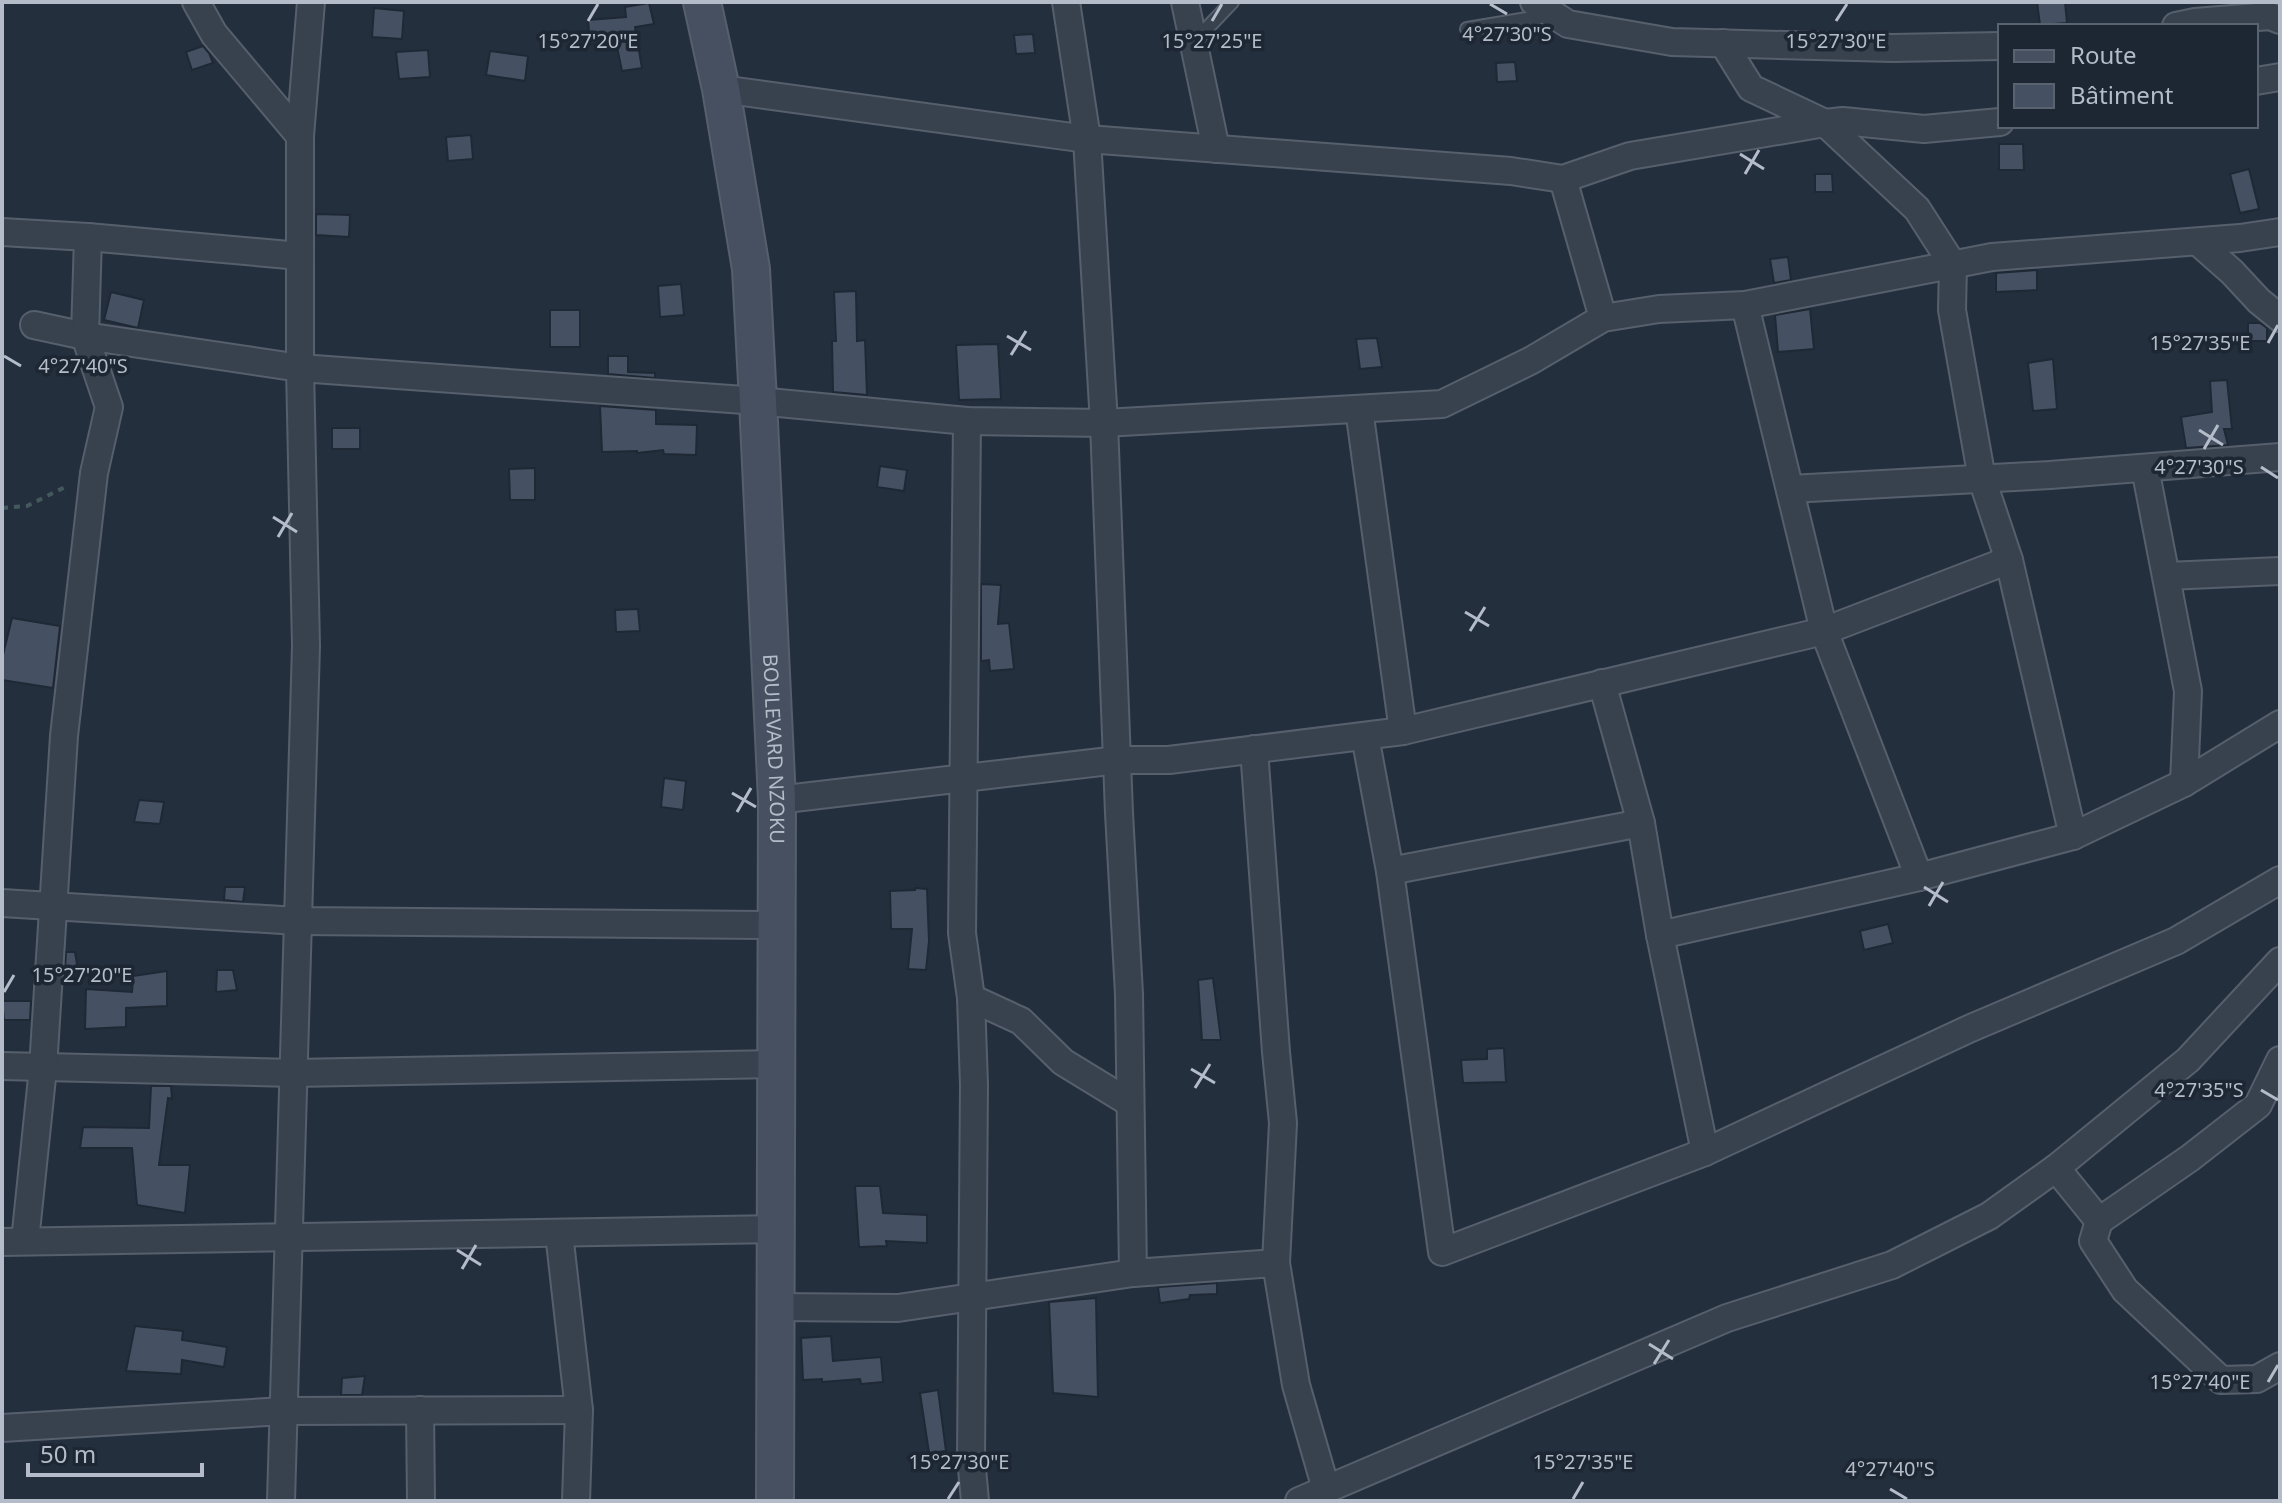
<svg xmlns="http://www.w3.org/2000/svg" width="2282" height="1503" font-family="'Noto Sans',sans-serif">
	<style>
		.building { fill: #455162; stroke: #1f2835; stroke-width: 2 }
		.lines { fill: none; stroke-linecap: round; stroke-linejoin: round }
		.lane-casing { stroke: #565f6c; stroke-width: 16 }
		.street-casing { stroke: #565f6c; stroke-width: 30 }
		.secondary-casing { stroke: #565f6c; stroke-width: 40 }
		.path { stroke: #44595c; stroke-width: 4; stroke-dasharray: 6 6; stroke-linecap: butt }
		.lane { stroke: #38414e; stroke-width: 12 }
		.street { stroke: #38414e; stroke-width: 26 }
		.secondary { stroke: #465061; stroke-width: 36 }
		.ticks { fill: none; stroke: #b4bcc9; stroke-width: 3 }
		.labels { text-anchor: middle; stroke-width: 7; stroke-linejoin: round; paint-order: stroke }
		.street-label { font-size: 20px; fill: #b4bcc9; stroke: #1d2633 }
		.ticks-label { font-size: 20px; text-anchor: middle; fill: #b4bcc9; stroke: #1d2633; stroke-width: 7; stroke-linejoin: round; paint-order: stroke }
	</style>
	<rect width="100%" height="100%" fill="#242f3e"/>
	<!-- building -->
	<g class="building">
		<polygon points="2037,2 2065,2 2067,23 2040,25"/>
		<polygon points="649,3 654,24 635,27 642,68 622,71 616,42 590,44 588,20 626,17 625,7"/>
		<polygon points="374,8 404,11 402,39 372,37"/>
		<polygon points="1033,34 1035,53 1016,54 1014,35"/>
		<polygon points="203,46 209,53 213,63 192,70 186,52"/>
		<polygon points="428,50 430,77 399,79 396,52"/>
		<polygon points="490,51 528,56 525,81 486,75"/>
		<polygon points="1515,62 1517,81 1497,82 1496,63"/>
		<polygon points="471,135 473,159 448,161 446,137"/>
		<polygon points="1999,144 2023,144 2024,170 1999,170"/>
		<polygon points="2249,169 2259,209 2240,213 2230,174"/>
		<polygon points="1815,174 1832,174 1833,192 1815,192"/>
		<polygon points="316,214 350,215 349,237 316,235"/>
		<polygon points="1788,257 1791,280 1774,283 1770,259"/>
		<polygon points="2037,270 2037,290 1996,292 1996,273"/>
		<polygon points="681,284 684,315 660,317 658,286"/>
		<polygon points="856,291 857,341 865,340 867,395 833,392 832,341 836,341 834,292"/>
		<polygon points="111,292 144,300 138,328 104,320"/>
		<polygon points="1810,309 1814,349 1778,352 1775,315"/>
		<rect x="550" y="310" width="30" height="37"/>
		<polygon points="2248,323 2260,323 2267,328 2267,341 2248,341"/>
		<polygon points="1377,338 1382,367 1360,369 1356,339"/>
		<polygon points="998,344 1001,399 959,400 956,345"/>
		<polygon points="608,356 628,356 628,372 655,373 655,378 608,374"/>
		<polygon points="2053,359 2057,409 2033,411 2028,363"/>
		<polygon points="2227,380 2232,429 2224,429 2228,445 2186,448 2181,417 2212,412 2210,381"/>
		<polygon points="600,406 656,410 656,424 697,425 696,455 664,454 663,450 637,453 637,451 602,452"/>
		<rect x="332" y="428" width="28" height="21"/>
		<polygon points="880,466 907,470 904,491 877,487"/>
		<polygon points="535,468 535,500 510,500 509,469"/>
		<polygon points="981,584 1001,585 998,624 1009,623 1014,669 990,671 989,660 981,661"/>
		<polygon points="638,609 640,631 616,632 615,610"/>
		<polygon points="12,618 60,626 53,688 2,680 2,659"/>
		<polygon points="664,778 686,781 683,810 661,807"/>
		<polygon points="139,800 164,802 160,824 134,822"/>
		<polygon points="225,887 245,887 243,902 224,900"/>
		<polygon points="915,888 927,889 929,941 926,970 908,969 912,929 891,929 890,891 915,890"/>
		<polygon points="1888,924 1893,943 1864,950 1860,931"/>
		<polygon points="66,952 75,952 78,970 65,970"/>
		<polygon points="217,970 233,970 237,990 216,992"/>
		<polygon points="167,971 167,1006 126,1008 126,1027 85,1029 86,989 132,992 133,976"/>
		<polygon points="1213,978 1221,1040 1202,1040 1198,980"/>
		<polygon points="2,1001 31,1001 30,1020 4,1020"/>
		<polygon points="1504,1048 1506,1082 1463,1083 1461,1060 1487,1059 1487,1049"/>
		<polygon points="151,1086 171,1086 172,1099 168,1098 159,1165 190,1165 185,1213 137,1205 132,1148 80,1148 83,1127 149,1128"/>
		<polygon points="855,1186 880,1186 883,1213 927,1215 927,1243 886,1241 887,1246 859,1247"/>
		<polygon points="1217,1283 1217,1294 1190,1295 1189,1299 1160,1303 1158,1287"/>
		<polygon points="1096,1298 1098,1397 1053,1393 1049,1302"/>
		<polygon points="135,1326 183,1331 182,1340 227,1347 224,1367 182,1360 181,1374 126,1371"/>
		<polygon points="831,1336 833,1361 881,1357 883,1382 861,1384 860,1379 822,1382 822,1379 803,1380 801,1338"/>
		<polygon points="365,1376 362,1395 341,1395 342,1378"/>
		<polygon points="938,1390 946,1451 929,1453 920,1393"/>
	</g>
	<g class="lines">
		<defs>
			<g id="lane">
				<polyline points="1467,29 1551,15"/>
				<polyline points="1194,42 1232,2"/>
			</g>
			<g id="street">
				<polyline points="196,2 214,34 300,136 300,368 306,646 281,1501"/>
				<polyline points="1066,2 1087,139 1104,423 1119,813 1129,994 1133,1273"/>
				<polyline points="1185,2 1216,149"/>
				<polyline points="1534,2 1568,24 1672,42 1893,48 2000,46"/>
				<polyline points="2176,26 2195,22 2270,16 2280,20"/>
				<polyline points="1723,43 1751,88 1825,123 1917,209 1953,265 1952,310 1982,479 2009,560 2073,836"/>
				<polyline points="2256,81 2280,77"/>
				<polyline points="721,89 1087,139 1511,171 1563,179 1630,156 1825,123 1843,121 1924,129 2000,122"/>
				<polyline points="300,136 311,2"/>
				<polyline points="1563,179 1603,318"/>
				<polyline points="2,232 88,237 300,256"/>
				<polyline points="2198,242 2232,272 2259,301 2280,318"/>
				<polyline points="1745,305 1824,631 1919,877"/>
				<polyline points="34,325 85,336 300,368 758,401 967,421 1104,423 1442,404 1530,361 1603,318 1659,309 1745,305 1992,257 2240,238 2280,232"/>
				<polyline points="1359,409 1403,731"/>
				<polyline points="967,421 962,933 971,998 974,1085 971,1458 975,1501"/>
				<polyline points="2145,468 2188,691 2184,783"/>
				<polyline points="1790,489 2050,475 2280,457"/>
				<polyline points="2167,576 2280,571"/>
				<polyline points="1602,683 1641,823 1660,935 1705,1152"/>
				<polyline points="1365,736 1390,871 1442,1252 1705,1152 1971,1028 2176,941 2280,880"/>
				<polyline points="1254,749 1276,1052 1283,1123 1276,1263 1296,1385 1326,1489"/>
				<polyline points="777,800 1118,760 1169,760 1403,731 1824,631 2009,560"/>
				<polyline points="1390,871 1641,823"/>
				<polyline points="2,903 298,921 776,925"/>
				<polyline points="1660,935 1919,877 2073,836 2184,783 2280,724"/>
				<polyline points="971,998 1021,1021 1063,1062 1130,1103"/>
				<polyline points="2280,1060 2258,1105 2190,1158 2099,1221 2093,1241 2125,1290 2221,1380 2257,1379 2280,1366"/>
				<polyline points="2,1066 294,1073 776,1064"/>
				<polyline points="2056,1168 2099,1221"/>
				<polyline points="559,1233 579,1410 576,1501"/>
				<polyline points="25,1241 43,1068 64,736 94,473 109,407 85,336 88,237"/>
				<polyline points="2,1242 775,1229"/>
				<polyline points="775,1307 898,1308 1133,1273 1276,1263"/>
				<polyline points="420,1410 421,1501"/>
				<polyline points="2,1428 284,1411 579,1410"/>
				<polyline points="1299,1501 1727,1318 1892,1265 1989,1216 2056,1168 2188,1060 2280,961"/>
			</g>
			<g id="secondary">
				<path id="s1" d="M702,2L721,89L751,269L758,401L777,800L775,1501"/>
			</g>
		</defs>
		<!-- lane casing -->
		<use href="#lane" class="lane-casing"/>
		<!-- street casing -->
		<use href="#street" class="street-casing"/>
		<!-- secondary casing -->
		<use href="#secondary" class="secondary-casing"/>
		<!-- path -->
		<polyline class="path" points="2,508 27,506 67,486"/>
		<!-- lane -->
		<use href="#lane" class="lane"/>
		<!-- street -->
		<use href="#street" class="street"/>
		<!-- secondary -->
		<use href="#secondary" class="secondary"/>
	</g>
	<!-- ticks -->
	<path class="ticks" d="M1490,4L1507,14M588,21L598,4M1212,21L1222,4M1836,21L1847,4M1740,154L1764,169M1745,174L1759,150M1007,336L1031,350M2268,343L2278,325M1011,355L1026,331M4,356L21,366M2199,430L2223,445M2204,449L2218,425M2261,467L2278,478M273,517L297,532M278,537L292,513M1465,612L1489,626M1470,631L1485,607M732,793L756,807M737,812L751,788M1924,887L1948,902M1929,906L1943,882M4,992L14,975M1191,1069L1215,1083M1195,1088L1210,1064M2261,1090L2278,1100M457,1250L481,1265M462,1269L476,1245M1649,1344L1673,1359M1654,1364L1669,1340M2268,1382L2278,1365M1890,1489L1907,1499M948,1499L959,1482M1573,1499L1583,1482"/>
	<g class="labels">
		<!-- street labels -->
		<g class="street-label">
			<text dy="7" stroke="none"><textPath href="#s1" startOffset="752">BOULEVARD NZOKU</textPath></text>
		</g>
	</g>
	<g class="ticks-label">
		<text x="1507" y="41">4°27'30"S</text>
		<text x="588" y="48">15°27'20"E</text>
		<text x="1212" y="48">15°27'25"E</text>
		<text x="1836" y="48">15°27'30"E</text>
		<text x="2200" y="350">15°27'35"E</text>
		<text x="83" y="373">4°27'40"S</text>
		<text x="2199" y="474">4°27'30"S</text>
		<text x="82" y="982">15°27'20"E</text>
		<text x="2199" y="1097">4°27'35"S</text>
		<text x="2200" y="1389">15°27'40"E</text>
		<text x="959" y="1469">15°27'30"E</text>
		<text x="1583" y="1469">15°27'35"E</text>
		<text x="1890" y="1476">4°27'40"S</text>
	</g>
	<!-- border -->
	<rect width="2282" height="1503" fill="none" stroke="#b4bcc9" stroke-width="8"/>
	<!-- legend -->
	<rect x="1998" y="24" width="260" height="104" fill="#1d2633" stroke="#59626f" stroke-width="2"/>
	<rect x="2014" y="50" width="40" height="12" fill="#465061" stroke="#59626f" stroke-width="2"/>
	<text x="2070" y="64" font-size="24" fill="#b4bcc9">Route</text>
	<rect x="2014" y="84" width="40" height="24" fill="#455162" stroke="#59626f" stroke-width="2"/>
	<text x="2070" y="104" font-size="24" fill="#b4bcc9">Bâtiment</text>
	<!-- scale -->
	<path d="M28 1463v12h174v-12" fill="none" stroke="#b4bcc9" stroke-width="4"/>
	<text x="40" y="1463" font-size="24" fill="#b4bcc9" stroke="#1d2633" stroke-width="6" paint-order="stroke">50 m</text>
</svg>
